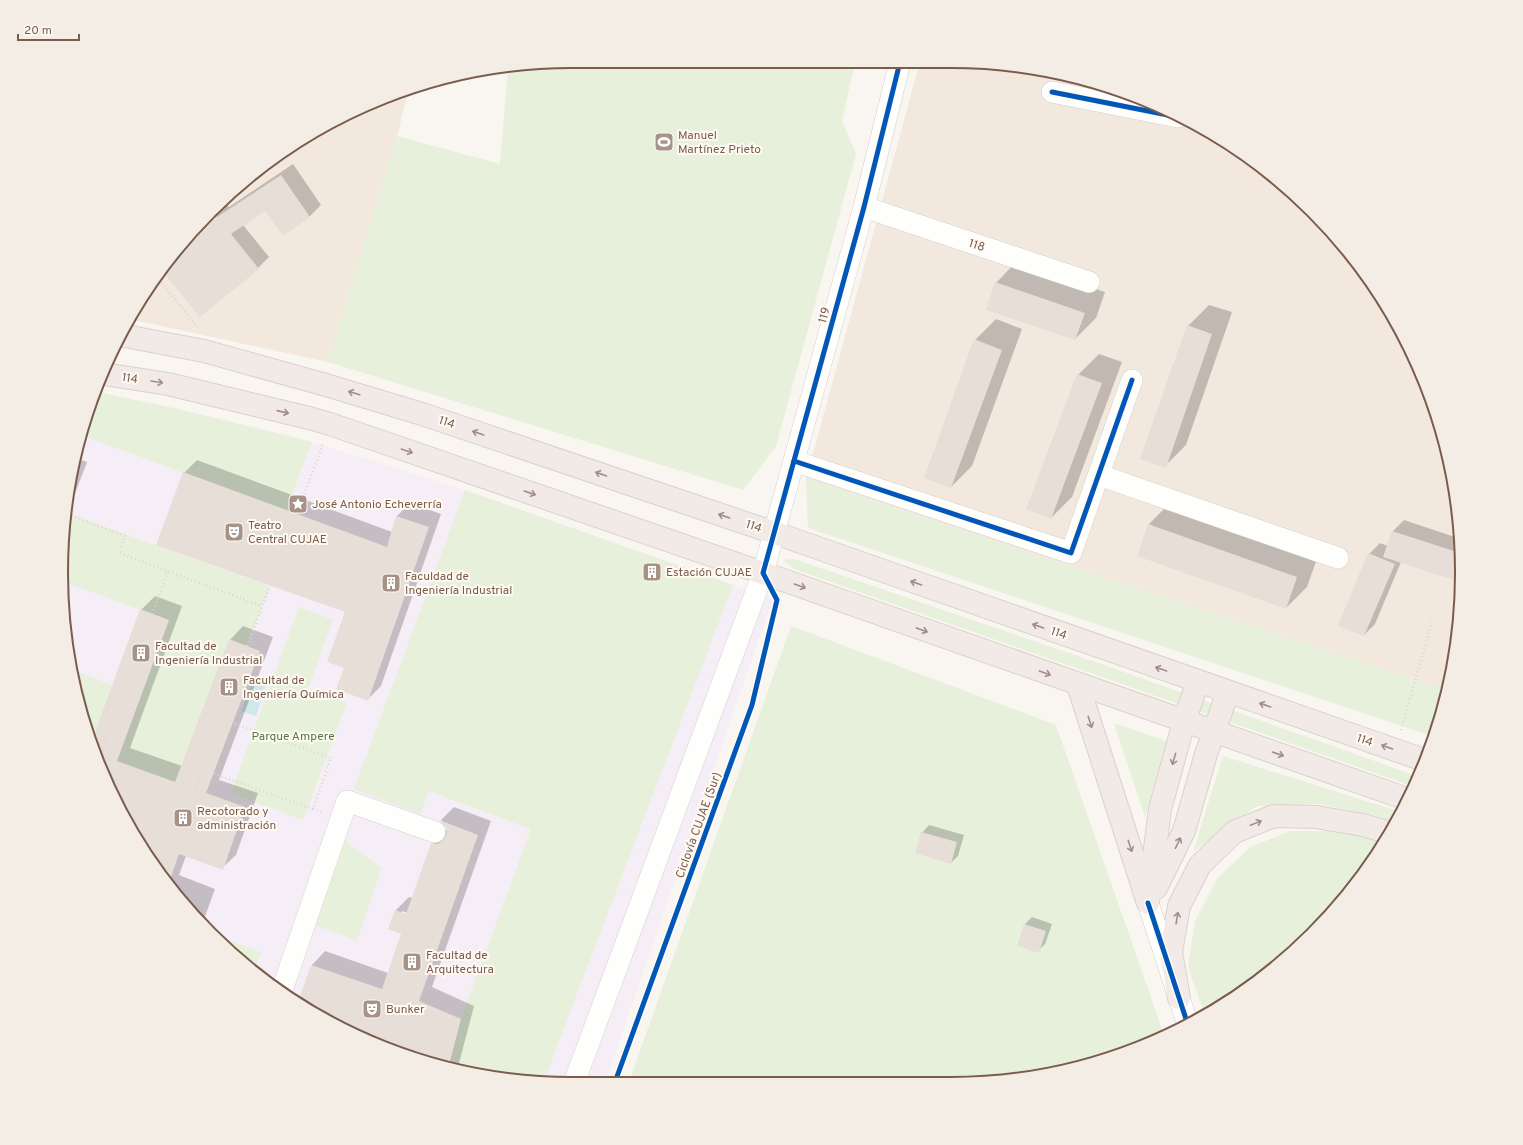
<svg xmlns="http://www.w3.org/2000/svg" width="1523" height="1145" font-family="Overpass,sans-serif">
	<style>
		.residential { fill: #f2e8de }
		.education { fill: #f6eef6 }
		.green { fill: #e7f0db }
		.water { fill: #d0e8ea }
		.shadow { fill: #0003; fill-rule: evenodd }
		.building { fill: #e6ded7 }
		.lines { fill: none; stroke-linecap: round; stroke-linejoin: round }
		.minor-casing { stroke: #d7d1cb; stroke-width: 22 }
		.highway-casing { stroke: #dad1cc; stroke-width: 24 }
		.path { stroke: #dcd5d0; stroke-width: 2.5; stroke-dasharray: 1 3; stroke-linecap: butt }
		.minor { stroke: #fefefd; stroke-width: 21 }
		.highway { stroke: #f2eae7; stroke-width: 22 }
		.cycleway-casing { stroke: #fffaf3; stroke-width: 8 }
		.cycleway { stroke: #0057b8; stroke-width: 5 }
		.oneway { stroke: #a48e83 }
		.labels { text-anchor: middle; stroke-width: 4; stroke-linejoin: round; paint-order: stroke }
		.poi-label { font-size: 12px; fill: #7a5c4d; stroke: #fffaf3; text-anchor: start }
		.street-label { font-size: 12px; fill: #7a5c4d; stroke: #fffaf3 }
		.park-label { font-size: 12px; fill: #537a41; stroke: #fffaf3 }
		.rim { fill: none; stroke: #7a5c4d; stroke-width: 2 }
	</style>
	<rect width="100%" height="100%" fill="#f9f5f0"/>
	<!-- residential -->
	<g class="residential">
		<polygon points="920,62 984,62 1083,78 1146,100 1235,147 1312,211 1356,261 1409,346 1445,440 1461,539 1458,639 1446,690 806,479"/>
		<polygon points="408,92 397,136 328,362 129,319 147,288 211,211 317,130"/>
	</g>
	<!-- education -->
	<polygon class="education" points="98,392 187,411 312,442 465,490 773,599 605,1082 539,1083 408,1057 317,1016 235,957 167,884 129,828 88,737 62,606 71,473"/>
	<!-- green -->
	<g class="green">
		<polygon points="573,61 855,62 842,121 856,154 776,446 743,490 328,362 397,136 500,164 508,70"/>
		<polygon points="98,392 187,411 312,442 286,510 83,436"/>
		<polygon points="806,479 1446,690 1435,737 808,528"/>
		<polygon points="465,490 733,585 543,1083 449,1065 461,1019 531,829 429,791 420,814 354,789"/>
		<polygon points="68,514 270,586 247,646 229,639 176,782 117,761 169,620 64,582"/>
		<polygon points="794,559 1104,665 1417,776 1412,786 794,569 783,560"/>
		<polygon points="299,607 333,620 308,689 347,703 303,820 231,793"/>
		<polygon points="791,626 1056,725 1164,1035 1146,1045 1017,1080 629,1082"/>
		<polygon points="75,671 112,685 91,744 88,737"/>
		<polygon points="1114,723 1166,741 1145,817"/>
		<polygon points="1223,756 1401,812 1396,822 1374,815 1317,804 1257,806 1193,852"/>
		<polygon points="1291,831 1333,831 1384,841 1335,910 1262,978 1204,1012 1188,967 1195,921 1217,879 1250,847"/>
		<polygon points="343,839 381,868 357,940 314,925"/>
		<polygon points="228,940 261,952 254,970 235,957 225,946"/>
	</g>
	<!-- water -->
	<polygon class="water" points="252,681 266,686 256,716 241,711"/>
	<!-- shadow -->
	<g class="shadow">
		<polygon points="293,164 321,205 310,216 283,235 265,209 243,225 269,257 258,268 200,316 162,270 211,211 224,201 229,207"/>
		<polygon points="1017,261 1105,292 1096,318 1075,339 996,283"/>
		<polygon points="1209,305 1232,312 1186,445 1165,466 1188,326"/>
		<polygon points="996,319 1022,329 972,466 951,487 975,340"/>
		<polygon points="1099,354 1122,362 1072,497 1051,518 1078,375"/>
		<polygon points="76,458 87,462 68,512 71,473"/>
		<polygon points="197,460 392,532 397,516 410,503 441,514 381,686 368,699 345,668 346,612 184,473"/>
		<polygon points="1170,503 1318,556 1307,587 1286,608 1149,524"/>
		<polygon points="1404,520 1461,539 1460,577 1401,562 1375,624 1364,635 1369,554 1380,543 1388,546 1393,531"/>
		<polygon points="155,596 182,606 130,748 182,766 230,640 243,626 273,637 219,780 258,793 236,855 222,868 186,856 179,875 215,889 203,922 167,884 145,852 148,842 136,838 129,828 88,737 87,732 95,735 141,610"/>
		<path d="M454,807L491,821L432,987L474,1006L458,1067L408,1057L299,1003L312,965L325,951L388,973L402,934L396,910L409,897L413,898L432,844L446,830H448L445,824L441,820ZM402,911L411,914L410,916L402,913Z"/>
		<polygon points="929,825 964,835 958,856 951,863 922,833"/>
		<polygon points="1032,917 1052,924 1045,944 1038,951 1025,924"/>
	</g>
	<!-- building -->
	<g class="building">
		<polygon points="281,175 310,217 283,236 265,211 231,234 259,269 200,317 162,271 211,211 217,217"/>
		<polygon points="995,282 1085,313 1075,340 986,310"/>
		<polygon points="1187,325 1212,334 1166,468 1140,459"/>
		<polygon points="974,339 1002,350 951,488 924,478"/>
		<polygon points="1077,374 1102,383 1051,519 1026,509"/>
		<polygon points="183,472 387,547 396,516 429,527 368,701 336,689 344,668 327,662 345,612 156,545"/>
		<polygon points="1148,524 1297,577 1286,609 1137,556"/>
		<polygon points="1392,531 1460,553 1460,582 1383,557"/>
		<polygon points="1368,553 1395,564 1364,636 1338,626"/>
		<polygon points="140,609 169,620 117,761 175,782 229,639 260,651 206,793 245,807 223,870 179,854 168,885 144,850 147,843 137,839 129,828 91,743"/>
		<polygon points="439,820 478,835 419,1001 461,1019 449,1065 408,1057 317,1016 298,1002 311,965 382,989 401,934 388,929 395,910 406,914 431,843 438,844 442,841 446,836 447,829 444,825"/>
		<polygon points="921,832 957,842 951,864 915,853"/>
		<polygon points="1024,924 1046,931 1039,953 1017,946"/>
	</g>
	<g class="lines">
		<defs>
			<g id="minor">
				<polyline points="1052,92 1178,117"/>
				<polyline points="864,207 1089,282"/>
				<polyline points="794,461 1071,553 1132,380"/>
				<polyline points="1099,475 1338,558"/>
				<polyline points="1148,903 1187,1022"/>
				<polyline points="282,990 347,801 435,832"/>
				<polyline points="574,1083 763,573 864,207 900,62"/>
			</g>
			<g id="highway">
				<polyline points="120,335 204,351 326,385 422,414 775,533 1424,760"/>
				<polyline points="104,374 168,384 309,418 330,424 763,573 1407,799"/>
				<polyline points="1078,685 1148,903"/>
				<polyline points="1156,888 1184,831 1206,754 1228,692"/>
				<polyline points="1149,896 1160,809 1184,722 1198,681"/>
				<polyline points="1179,998 1171,952 1179,906 1200,865 1234,832 1274,816 1316,817 1363,825 1390,833"/>
			</g>
		</defs>
		<!-- minor casing -->
		<use href="#minor" class="minor-casing"/>
		<!-- highway casing -->
		<use href="#highway" class="highway-casing"/>
		<!-- path -->
		<g class="path">
			<polyline points="157,277 197,327"/>
			<polyline points="297,513 323,444"/>
			<polyline points="68,514 125,536 119,553 262,606"/>
			<polyline points="152,614 168,571"/>
			<polyline points="247,646 270,586"/>
			<polyline points="1401,730 1432,621"/>
			<polyline points="101,755 107,739"/>
			<polyline points="214,774 313,809 331,758 233,723"/>
			<polyline points="194,789 200,773"/>
			<polyline points="313,809 322,812"/>
			<polyline points="144,850 147,843"/>
		</g>
		<!-- minor -->
		<use href="#minor" class="minor"/>
		<!-- highway -->
		<use href="#highway" class="highway"/>
		<defs>
			<g id="cycleway">
				<polyline points="1052,92 1178,117"/>
				<polyline points="794,461 1071,553 1132,380"/>
				<polyline points="1148,903 1187,1022"/>
				<polyline points="615,1082 752,705 777,600 763,573 864,207 900,62"/>
			</g>
		</defs>
		<!-- cycleway casing -->
		<use href="#cycleway" class="cycleway-casing"/>
		<!-- cycleway -->
		<use href="#cycleway" class="cycleway"/>
	</g>
	<!-- one-way arrows -->
	<defs><path id="oneway-shaft" d="M-6 0H5M1.5-3L5.5 0L1.5 3" fill="none" stroke-width="1.6" stroke-linecap="round" stroke-linejoin="round"/></defs>
	<g class="oneway">
		<use href="#oneway-shaft" transform="translate(157 382) rotate(9)"/>
		<use href="#oneway-shaft" transform="translate(354 393) rotate(-163)"/>
		<use href="#oneway-shaft" transform="translate(283 412) rotate(13)"/>
		<use href="#oneway-shaft" transform="translate(478 433) rotate(-161)"/>
		<use href="#oneway-shaft" transform="translate(407 451) rotate(19)"/>
		<use href="#oneway-shaft" transform="translate(601 474) rotate(-161)"/>
		<use href="#oneway-shaft" transform="translate(530 493) rotate(19)"/>
		<use href="#oneway-shaft" transform="translate(724 516) rotate(-161)"/>
		<use href="#oneway-shaft" transform="translate(916 583) rotate(-161)"/>
		<use href="#oneway-shaft" transform="translate(800 586) rotate(20)"/>
		<use href="#oneway-shaft" transform="translate(1038 626) rotate(-161)"/>
		<use href="#oneway-shaft" transform="translate(922 630) rotate(20)"/>
		<use href="#oneway-shaft" transform="translate(1161 669) rotate(-161)"/>
		<use href="#oneway-shaft" transform="translate(1045 673) rotate(20)"/>
		<use href="#oneway-shaft" transform="translate(1265 705) rotate(-161)"/>
		<use href="#oneway-shaft" transform="translate(1090 722) rotate(72)"/>
		<use href="#oneway-shaft" transform="translate(1387 747) rotate(-161)"/>
		<use href="#oneway-shaft" transform="translate(1278 754) rotate(19)"/>
		<use href="#oneway-shaft" transform="translate(1174 759) rotate(106)"/>
		<use href="#oneway-shaft" transform="translate(1256 823) rotate(-22)"/>
		<use href="#oneway-shaft" transform="translate(1178 843) rotate(-64)"/>
		<use href="#oneway-shaft" transform="translate(1130 846) rotate(72)"/>
		<use href="#oneway-shaft" transform="translate(1177 918) rotate(-81)"/>
	</g>
	<!-- icons -->
	<defs>
		<symbol id="stadium-square" viewBox="-11 -11 22 22"><rect x="-9" y="-9" width="18" height="18" rx="4" fill="#a69286" stroke="#fffaf3"/><path d="M0-5a6.5 5 0 1 0 0 10a6.5 5 0 1 0 0-10ZM-3.5-1.8h7v3.6h-7Z" fill="#fff"/></symbol>
		<symbol id="sight-square" viewBox="-11 -11 22 22"><rect x="-9" y="-9" width="18" height="18" rx="4" fill="#a69286" stroke="#fffaf3"/><path d="M0-6L1.8-2.2L6-1.7L2.9 1.2L3.7 5.4L0 3.3L-3.7 5.4L-2.9 1.2L-6-1.7L-1.8-2.2Z" fill="#fff"/></symbol>
		<symbol id="theatre-square" viewBox="-11 -11 22 22"><rect x="-9" y="-9" width="18" height="18" rx="4" fill="#a69286" stroke="#fffaf3"/><path d="M-5-5.5Q0-4 5-5.5V0Q5 5 0 6Q-5 5-5 0ZM-3.3-2.5H-1v1.5H-3.3ZM1-2.5H3.3v1.5H1ZM-2.8 1Q0 5.5 2.8 1Z" fill="#fff"/></symbol>
		<symbol id="building-square" viewBox="-11 -11 22 22"><rect x="-9" y="-9" width="18" height="18" rx="4" fill="#a69286" stroke="#fffaf3"/><path d="M-4-6H4V6H1V3H-1V6H-4ZM-2.5-4.3h1.7v1.8h-1.7ZM.8-4.3h1.7v1.8H.8ZM-2.5-1h1.7V.8h-1.7ZM.8-1h1.7V.8H.8Z" fill="#fff"/></symbol>
	</defs>
	<g fill-rule="evenodd">
		<use href="#stadium-square" x="653" y="131" width="22" height="22"/>
		<use href="#sight-square" x="287" y="493" width="22" height="22"/>
		<use href="#theatre-square" x="223" y="521" width="22" height="22"/>
		<use href="#building-square" x="641" y="561" width="22" height="22"/>
		<use href="#building-square" x="380" y="572" width="22" height="22"/>
		<use href="#building-square" x="130" y="642" width="22" height="22"/>
		<use href="#building-square" x="218" y="676" width="22" height="22"/>
		<use href="#building-square" x="172" y="807" width="22" height="22"/>
		<use href="#building-square" x="401" y="951" width="22" height="22"/>
		<use href="#theatre-square" x="361" y="998" width="22" height="22"/>
	</g>
	<g class="labels">
		<!-- poi labels -->
		<g class="poi-label">
			<text x="678" y="139">Manuel<tspan x="678" dy="14">Martínez Prieto</tspan></text>
			<text x="312" y="508">José Antonio Echeverría</text>
			<text x="248" y="529">Teatro<tspan x="248" dy="14">Central CUJAE</tspan></text>
			<text x="666" y="576">Estación CUJAE</text>
			<text x="405" y="580">Faculdad de<tspan x="405" dy="14">Ingeniería Industrial</tspan></text>
			<text x="155" y="650">Facultad de<tspan x="155" dy="14">Ingeniería Industrial</tspan></text>
			<text x="243" y="684">Facultad de<tspan x="243" dy="14">Ingeniería Química</tspan></text>
			<text x="197" y="815">Recotorado y<tspan x="197" dy="14">administración</tspan></text>
			<text x="426" y="959">Facultad de<tspan x="426" dy="14">Arquitectura</tspan></text>
			<text x="386" y="1013">Bunker</text>
		</g>
		<!-- street labels -->
		<g class="street-label">
			<text transform="translate(977 245) rotate(18)" y="4">118</text>
			<text transform="translate(824 315) rotate(-75)" y="4">119</text>
			<text transform="translate(130 378) rotate(9)" y="4">114</text>
			<text transform="translate(447 422) rotate(19)" y="4">114</text>
			<text transform="translate(754 526) rotate(19)" y="4">114</text>
			<text transform="translate(1059 633) rotate(19)" y="4">114</text>
			<text transform="translate(1365 740) rotate(19)" y="4">114</text>
			<text transform="translate(698 825) rotate(-70)" y="4">Ciclovía CUJAE (Sur)</text>
		</g>
		<!-- park labels -->
		<g class="park-label">
			<text x="293" y="740">Parque Ampere</text>
		</g>
	</g>
	<!-- crop -->
	<path d="M0 0H1523V1145H0ZM572 68H951A504 504 0 0 1 1455 572V573A504 504 0 0 1 951 1077H572A504 504 0 0 1 68 573V572A504 504 0 0 1 572 68Z" fill="#f4ede6" fill-rule="evenodd"/>
	<path class="rim" d="M572 68H951A504 504 0 0 1 1455 572V573A504 504 0 0 1 951 1077H572A504 504 0 0 1 68 573V572A504 504 0 0 1 572 68Z"/>
	<!-- scale -->
	<path d="M18 34v6h61v-6" fill="none" stroke="#7a5c4d" stroke-width="2"/>
	<text x="24" y="34" font-size="12" fill="#7a5c4d" stroke="#fffaf3" stroke-width="3" paint-order="stroke">20 m</text>
</svg>
